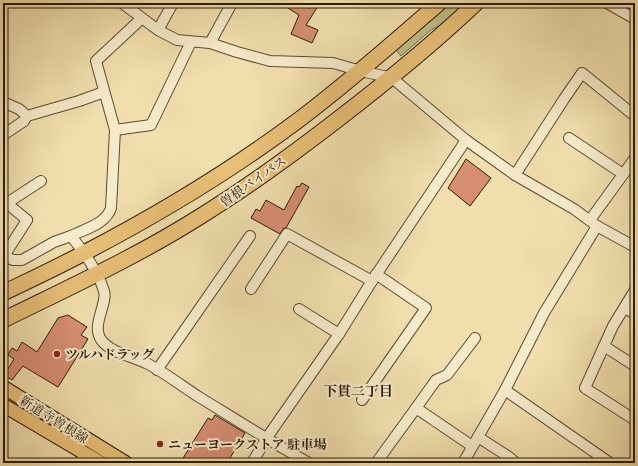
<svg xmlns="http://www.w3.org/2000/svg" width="638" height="466" font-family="'EB Garamond','Noto Serif JP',serif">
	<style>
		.green { fill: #bcc087; stroke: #736d48 }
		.building { fill: #d68d72; stroke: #2a1a0a }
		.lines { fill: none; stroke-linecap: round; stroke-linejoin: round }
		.minor-casing { stroke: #5c4b32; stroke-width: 12 }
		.major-casing { stroke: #2a1a0a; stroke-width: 15 }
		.highway-casing { stroke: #2a1a0a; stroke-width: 17 }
		.minor { stroke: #f5eac9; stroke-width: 10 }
		.major { stroke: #e8bf76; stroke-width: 13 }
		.highway { stroke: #e8bf76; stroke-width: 15 }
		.poi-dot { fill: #8f2418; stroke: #f5eac9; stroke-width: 1.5 }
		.labels { text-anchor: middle; stroke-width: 4; stroke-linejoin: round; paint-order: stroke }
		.street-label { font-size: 13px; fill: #2a1a0a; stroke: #f5eac9 }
		.poi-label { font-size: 13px; font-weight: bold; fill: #2a1a0a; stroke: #f5eac9; text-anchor: start }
		.neighbourhood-label { font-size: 14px; font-weight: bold; fill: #2a1a0a; stroke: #f5eac9 }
	</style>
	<rect width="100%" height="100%" fill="#f0deac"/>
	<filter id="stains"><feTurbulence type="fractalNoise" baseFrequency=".005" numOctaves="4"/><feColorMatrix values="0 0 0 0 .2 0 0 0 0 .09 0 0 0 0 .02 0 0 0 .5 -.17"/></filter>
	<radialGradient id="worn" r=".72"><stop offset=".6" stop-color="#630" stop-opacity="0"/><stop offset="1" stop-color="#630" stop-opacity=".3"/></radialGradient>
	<!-- green -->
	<polygon class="green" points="448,3 467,3 448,21 431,30 401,56 396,50"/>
	<!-- building -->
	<g class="building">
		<polygon points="280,3 320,3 306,25 318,30 312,43 291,34 299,15"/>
		<polygon points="466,159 491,178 470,206 448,188"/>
		<polygon points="302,183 309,187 286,228 284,228 280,234 251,218 256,209 260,211 266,200 284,210 297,186 299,187"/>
		<polygon points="68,315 87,327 81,335 88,339 58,387 23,366 12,380 4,375 14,359 8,355 12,348 17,351 22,342 37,352 58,318"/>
		<polygon points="215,415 245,433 227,463 180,463 208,418 212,420"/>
	</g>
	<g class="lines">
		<defs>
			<g id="minor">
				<polyline points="122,3 158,30 177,40 210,43 237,52 270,61 333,63 361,71 392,78 466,140 515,175 574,209 597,226 635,247"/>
				<polyline points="607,3 635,19"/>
				<path d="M141,19L96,61L115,130L111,208C106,224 85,229 71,236C84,252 98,271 104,291C108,304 90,326 102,341C113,354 133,356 148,364C165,373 182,386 199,397C235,419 271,442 309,463"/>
				<polyline points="158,30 173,3"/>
				<polyline points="210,43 232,3"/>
				<polyline points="3,102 19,109 27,116 79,101 104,92"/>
				<polyline points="115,130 151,125 191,42"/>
				<polyline points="3,135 24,121 27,116"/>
				<polyline points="569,138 623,174"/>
				<polyline points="515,175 564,99 582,73 635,116"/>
				<polyline points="3,200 27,220 4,256 13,260 22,260 54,242 71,236"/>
				<polyline points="7,203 41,181"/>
				<polyline points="590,220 635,158"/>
				<polyline points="251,289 287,234 372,281"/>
				<polyline points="635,290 613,326 585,388 635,420"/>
				<polyline points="625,308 635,314"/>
				<polyline points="299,309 339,334"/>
				<polyline points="604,346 635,366"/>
				<polyline points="157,370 250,236"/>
				<polyline points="505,390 610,463"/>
				<polyline points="362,400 426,308 376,274"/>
				<polyline points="416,408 436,380 447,375 475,338"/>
				<polyline points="478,437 509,457 516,463"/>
				<polyline points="79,463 87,454"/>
				<polyline points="252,463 266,439 339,334 372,281 466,140"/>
				<polyline points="376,463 416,408 472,446"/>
				<polyline points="463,463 505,390 544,313 597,226"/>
			</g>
			<g id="major">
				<polyline points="3,387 126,463"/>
				<polyline points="3,405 101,463"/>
			</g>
			<g id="highway">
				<path d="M3,293C30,280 58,267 84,253C159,214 232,170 300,119C348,83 393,43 439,3"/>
				<path d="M3,320C70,287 138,256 201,216C248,187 293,154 337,120C385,83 432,45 476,3"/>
			</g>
		</defs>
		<!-- minor casing -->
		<use href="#minor" class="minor-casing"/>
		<!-- major casing -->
		<use href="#major" class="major-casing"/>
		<!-- highway casing -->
		<use href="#highway" class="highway-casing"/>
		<!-- minor -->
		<use href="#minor" class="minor"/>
		<!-- major -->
		<use href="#major" class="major"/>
		<!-- highway -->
		<use href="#highway" class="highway"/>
	</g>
	<!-- markers -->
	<g class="poi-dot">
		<circle cx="57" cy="354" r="4"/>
		<circle cx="160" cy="444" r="4"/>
	</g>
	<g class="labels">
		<!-- street labels -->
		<g class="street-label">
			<text transform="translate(253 181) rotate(-35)" y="5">曽根バイパス</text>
			<text transform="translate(54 419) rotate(32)" y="5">新道寺曽根線</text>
		</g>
		<!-- poi labels -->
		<g class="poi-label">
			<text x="65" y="359">ツルハドラッグ</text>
			<text x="168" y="449">ニューヨークストア 駐車場</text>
		</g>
		<!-- neighbourhood labels -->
		<g class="neighbourhood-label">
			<text x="358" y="396">下貫二丁目</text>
		</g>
	</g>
	<!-- margin -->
	<rect width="638" height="466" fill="none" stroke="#f0deac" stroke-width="16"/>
	<rect x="4" y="4" width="630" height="458" fill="none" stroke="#2a1a0a" stroke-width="2"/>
	<rect x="8" y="8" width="622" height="450" fill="none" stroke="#2a1a0a"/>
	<rect width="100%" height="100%" filter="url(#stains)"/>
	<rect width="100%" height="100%" fill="url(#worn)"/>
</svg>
